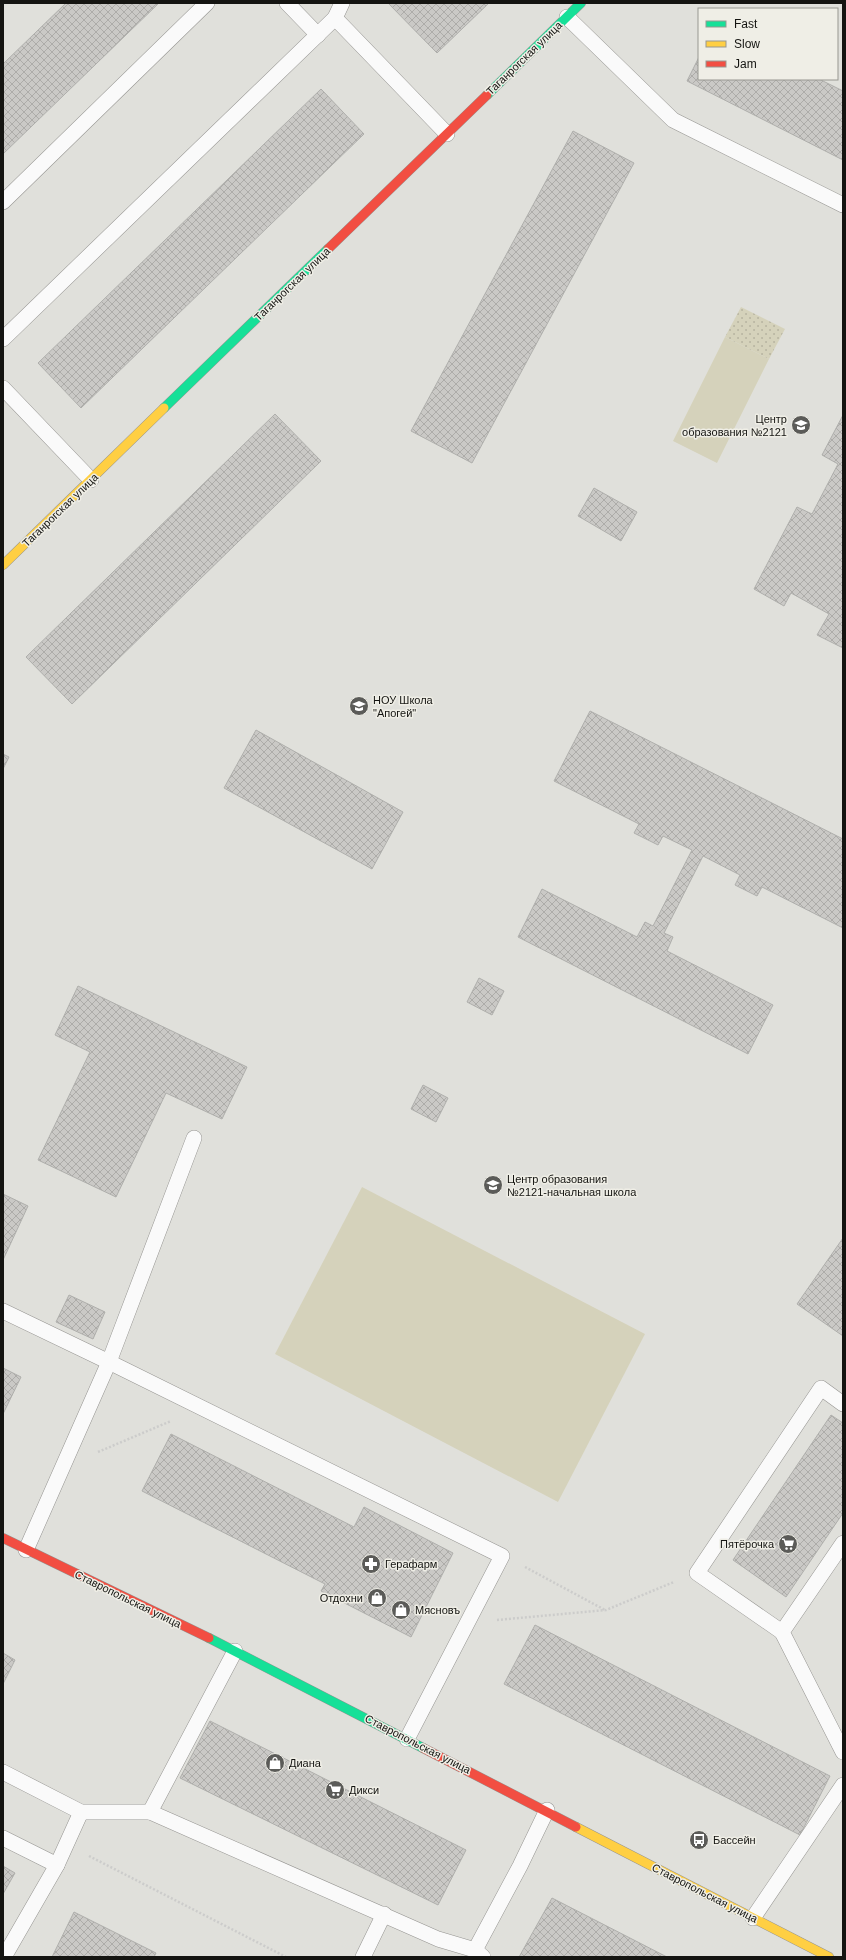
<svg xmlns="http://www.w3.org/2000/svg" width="846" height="1960" font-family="Arial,sans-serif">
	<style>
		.grass { fill: #d5d2bb }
		.park { fill: url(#park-dots) }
		.building { fill: url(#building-cross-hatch); stroke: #afafac }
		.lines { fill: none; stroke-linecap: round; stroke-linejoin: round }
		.lane-casing { stroke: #959491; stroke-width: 16 }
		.fast-casing { stroke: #959491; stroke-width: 10 }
		.slow-casing { stroke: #959491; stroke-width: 10 }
		.jam-casing { stroke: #959491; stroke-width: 10 }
		.path { stroke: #cccccb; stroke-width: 2.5; stroke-dasharray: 2 2; stroke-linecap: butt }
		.lane { stroke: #fafafa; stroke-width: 15 }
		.fast { stroke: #16e098; stroke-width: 9 }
		.slow { stroke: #ffcf43; stroke-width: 9 }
		.jam { stroke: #f24e42; stroke-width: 9 }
		.labels { text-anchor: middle; stroke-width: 3; stroke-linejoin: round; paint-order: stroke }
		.street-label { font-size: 11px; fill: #141411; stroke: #efeee6 }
		.poi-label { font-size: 11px; fill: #141411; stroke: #efeee6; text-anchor: start }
	</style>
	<defs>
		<pattern id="park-dots" width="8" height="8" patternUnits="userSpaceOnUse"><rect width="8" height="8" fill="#d5d2bb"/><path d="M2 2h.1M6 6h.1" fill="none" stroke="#b6b3a0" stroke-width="1.8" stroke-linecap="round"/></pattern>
		<pattern id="building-cross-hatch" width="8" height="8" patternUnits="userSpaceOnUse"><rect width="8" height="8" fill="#cac9c6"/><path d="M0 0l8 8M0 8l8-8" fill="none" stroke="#adaca9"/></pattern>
	</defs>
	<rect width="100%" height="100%" fill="#e0e0db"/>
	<!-- grass -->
	<g class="grass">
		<polygon points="725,337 769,359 717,463 673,441"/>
		<polygon points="362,1187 645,1334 558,1502 275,1354"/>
	</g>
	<!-- park -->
	<polygon class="park" points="741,307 785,329 769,359 725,337"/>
	<!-- building -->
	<g class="building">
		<polygon points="66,3 159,3 3,154 3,64"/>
		<polygon points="388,3 489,3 437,53"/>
		<polygon points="699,57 699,79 819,79 843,91 843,160 687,81"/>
		<polygon points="321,89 364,134 81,408 38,363"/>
		<polygon points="573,131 634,163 472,463 411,431"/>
		<polygon points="275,414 321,461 72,704 26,657"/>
		<polygon points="843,415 843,648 817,635 829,614 791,593 784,606 754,589 797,507 812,514 838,464 822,455"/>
		<polygon points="594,488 637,512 621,541 578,516"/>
		<polygon points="590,711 843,839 843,928 762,887 757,896 735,885 740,875 703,856 664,933 673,937 667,951 773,1005 748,1054 518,937 542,889 637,937 645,922 653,926 692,850 663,836 658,845 634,833 639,824 554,781"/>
		<polygon points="256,730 403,812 372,869 224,788"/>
		<polygon points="3,754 9,757 3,769"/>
		<polygon points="479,978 504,991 492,1015 467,1002"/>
		<polygon points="78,986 247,1067 222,1119 166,1093 116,1197 38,1160 90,1052 55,1035"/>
		<polygon points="423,1085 448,1098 436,1122 411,1109"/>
		<polygon points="3,1194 28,1206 3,1260"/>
		<polygon points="843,1238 843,1336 797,1304"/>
		<polygon points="69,1295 105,1312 93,1339 56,1322"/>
		<polygon points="3,1368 21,1377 3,1414"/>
		<polygon points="831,1415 843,1423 843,1513 786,1597 733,1560"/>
		<polygon points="171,1434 354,1527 364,1507 453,1553 411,1637 321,1591 325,1584 142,1491"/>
		<polygon points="535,1625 830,1776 800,1835 504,1684"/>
		<polygon points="3,1653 15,1660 3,1684"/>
		<polygon points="210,1721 466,1850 438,1905 180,1778"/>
		<polygon points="3,1866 15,1873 3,1894"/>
		<polygon points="552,1898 667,1957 519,1957"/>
		<polygon points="74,1912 156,1953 154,1957 52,1957"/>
	</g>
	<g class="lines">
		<defs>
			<g id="lane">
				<polyline points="287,3 318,35"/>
				<polyline points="567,17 673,120 843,205"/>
				<polyline points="335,18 342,3"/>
				<polyline points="3,202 207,3"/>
				<polyline points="3,339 335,18 447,134"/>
				<polyline points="3,388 91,480"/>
				<polyline points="3,1311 109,1362 502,1556 407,1739"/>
				<polyline points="843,1543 782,1632 843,1752"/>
				<polyline points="26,1550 109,1362 194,1138"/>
				<polyline points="782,1632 697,1573 821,1388 843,1404"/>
				<polyline points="3,1772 81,1812 150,1812 235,1651"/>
				<polyline points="150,1812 438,1939 475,1950 483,1957"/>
				<polyline points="3,1838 57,1865"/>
				<polyline points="753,1918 843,1785"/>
				<polyline points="475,1950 520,1866 547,1810"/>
				<polyline points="4,1957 57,1865 81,1812"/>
				<polyline points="363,1957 384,1914"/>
			</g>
			<g id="fast">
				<polyline points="487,95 581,3"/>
				<polyline points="164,408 328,249"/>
				<polyline points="209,1638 423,1748"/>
			</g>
			<g id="slow">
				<polyline points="3,565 164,408"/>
				<polyline points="576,1827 829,1957"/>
			</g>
			<g id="jam">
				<polyline points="328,249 487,95"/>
				<polyline points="3,1538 209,1638"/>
				<polyline points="423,1748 576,1827"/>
			</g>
		</defs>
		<!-- lane casing -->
		<use href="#lane" class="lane-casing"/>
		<!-- fast casing -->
		<use href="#fast" class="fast-casing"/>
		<!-- slow casing -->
		<use href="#slow" class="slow-casing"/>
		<!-- jam casing -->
		<use href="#jam" class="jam-casing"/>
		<!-- path -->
		<g class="path">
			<polyline points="98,1452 171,1421"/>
			<polyline points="525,1567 605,1610"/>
			<polyline points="497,1620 606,1610 674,1582"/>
			<polyline points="89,1856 286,1957"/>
		</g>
		<!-- lane -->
		<use href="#lane" class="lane"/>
		<!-- fast -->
		<use href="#fast" class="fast"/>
		<!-- slow -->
		<use href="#slow" class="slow"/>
		<!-- jam -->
		<use href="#jam" class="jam"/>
	</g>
	<!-- icons -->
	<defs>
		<symbol id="school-disc" viewBox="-11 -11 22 22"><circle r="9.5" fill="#5b5b58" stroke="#efeee6"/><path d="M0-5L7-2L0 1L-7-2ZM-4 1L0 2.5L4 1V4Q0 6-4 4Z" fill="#fff"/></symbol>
		<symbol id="supermarket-disc" viewBox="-11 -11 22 22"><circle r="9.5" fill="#5b5b58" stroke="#efeee6"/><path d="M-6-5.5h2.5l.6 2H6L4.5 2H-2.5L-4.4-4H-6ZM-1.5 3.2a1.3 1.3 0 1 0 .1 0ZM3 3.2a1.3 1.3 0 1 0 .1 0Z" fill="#fff"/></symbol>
		<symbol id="pharmacy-disc" viewBox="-11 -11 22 22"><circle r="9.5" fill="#5b5b58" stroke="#efeee6"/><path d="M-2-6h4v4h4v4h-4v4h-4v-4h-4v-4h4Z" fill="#fff"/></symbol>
		<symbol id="shop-disc" viewBox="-11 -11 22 22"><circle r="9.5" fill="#5b5b58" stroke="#efeee6"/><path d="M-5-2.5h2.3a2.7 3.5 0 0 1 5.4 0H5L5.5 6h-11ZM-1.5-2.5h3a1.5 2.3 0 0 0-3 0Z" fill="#fff"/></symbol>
		<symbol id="bus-disc" viewBox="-11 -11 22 22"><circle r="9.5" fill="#5b5b58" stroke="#efeee6"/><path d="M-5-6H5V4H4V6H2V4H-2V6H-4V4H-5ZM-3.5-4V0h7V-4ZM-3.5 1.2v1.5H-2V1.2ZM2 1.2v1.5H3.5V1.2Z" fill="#fff"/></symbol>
	</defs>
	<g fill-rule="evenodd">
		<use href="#school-disc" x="790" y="414" width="22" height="22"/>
		<use href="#school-disc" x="348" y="695" width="22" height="22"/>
		<use href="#school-disc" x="482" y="1174" width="22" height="22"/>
		<use href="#supermarket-disc" x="777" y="1533" width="22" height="22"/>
		<use href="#pharmacy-disc" x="360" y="1553" width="22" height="22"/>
		<use href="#shop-disc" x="366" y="1587" width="22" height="22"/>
		<use href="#shop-disc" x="390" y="1599" width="22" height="22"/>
		<use href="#shop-disc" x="264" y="1752" width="22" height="22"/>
		<use href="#supermarket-disc" x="324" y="1779" width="22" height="22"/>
		<use href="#bus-disc" x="688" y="1829" width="22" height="22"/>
	</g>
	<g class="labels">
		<!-- street labels -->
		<g class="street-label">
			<text transform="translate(524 58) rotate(-44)" y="4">Таганрогская улица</text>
			<text transform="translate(292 284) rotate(-44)" y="4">Таганрогская улица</text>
			<text transform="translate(60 510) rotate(-44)" y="4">Таганрогская улица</text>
			<text transform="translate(128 1599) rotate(26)" y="4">Ставропольская улица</text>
			<text transform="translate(418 1744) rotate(27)" y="4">Ставропольская улица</text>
			<text transform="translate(705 1893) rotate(27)" y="4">Ставропольская улица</text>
		</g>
		<!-- poi labels -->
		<g class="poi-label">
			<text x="787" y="423" text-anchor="end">Центр<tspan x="787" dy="13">образования №2121</tspan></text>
			<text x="373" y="704">НОУ Школа<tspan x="373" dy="13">"Апогей"</tspan></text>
			<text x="507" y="1183">Центр образования<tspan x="507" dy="13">№2121-начальная школа</tspan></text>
			<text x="774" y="1548" text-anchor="end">Пятёрочка</text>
			<text x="385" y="1568">Герафарм</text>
			<text x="363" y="1602" text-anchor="end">Отдохни</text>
			<text x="415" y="1614">Мясновъ</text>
			<text x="289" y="1767">Диана</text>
			<text x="349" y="1794">Дикси</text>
			<text x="713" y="1844">Бассейн</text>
		</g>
	</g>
	<!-- border -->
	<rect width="846" height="1960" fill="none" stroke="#141411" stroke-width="8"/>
	<!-- legend -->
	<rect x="698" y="8" width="140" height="72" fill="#efeee6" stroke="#979791"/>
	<rect x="706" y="21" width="20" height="6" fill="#16e098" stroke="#979791"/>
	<text x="734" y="28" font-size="12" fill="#141411">Fast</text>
	<rect x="706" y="41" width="20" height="6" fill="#ffcf43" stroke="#979791"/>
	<text x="734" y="48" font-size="12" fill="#141411">Slow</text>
	<rect x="706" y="61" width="20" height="6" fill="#f24e42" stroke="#979791"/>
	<text x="734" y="68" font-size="12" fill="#141411">Jam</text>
</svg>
